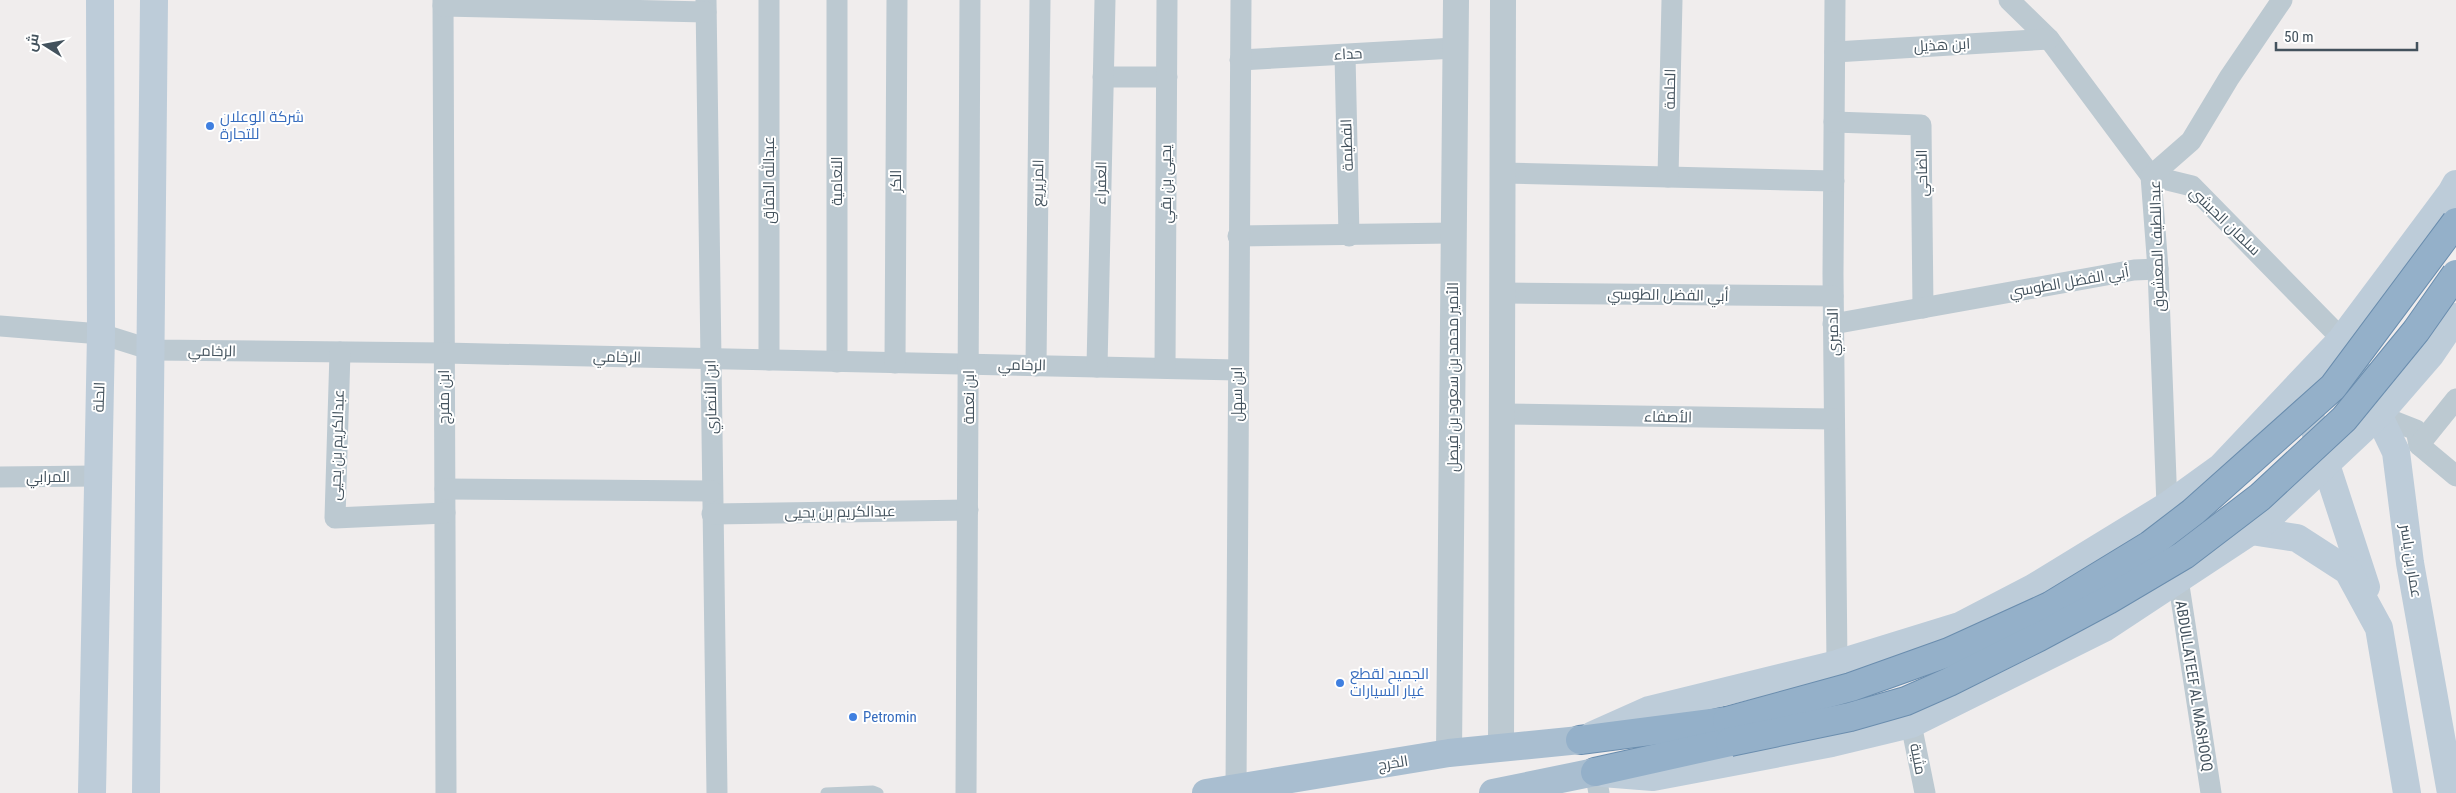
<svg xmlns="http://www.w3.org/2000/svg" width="2456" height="793" font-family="'Roboto Condensed',Cairo,sans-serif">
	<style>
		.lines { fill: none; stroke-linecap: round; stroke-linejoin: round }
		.trunk-casing { stroke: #6a8dae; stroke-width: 30 }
		.service { stroke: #bcc9d1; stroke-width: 11 }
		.minor { stroke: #bcc9d1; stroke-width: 21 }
		.tertiary { stroke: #bcc9d1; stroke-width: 26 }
		.secondary { stroke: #bdccd9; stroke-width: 28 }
		.primary { stroke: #a9bed0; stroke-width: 28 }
		.trunk { stroke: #94b0c9; stroke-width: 28 }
		.trunk-bridge-casing { stroke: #6a8dae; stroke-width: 30; stroke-linecap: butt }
		.trunk-bridge { stroke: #94b0c9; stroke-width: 28 }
		.shop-dot { fill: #3f7fe0; stroke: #fff; stroke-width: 2 }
		.labels { text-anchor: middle; stroke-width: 4; stroke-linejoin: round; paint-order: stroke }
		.street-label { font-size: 15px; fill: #43525d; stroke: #fff }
		.shop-label { font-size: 15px; fill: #366cbe; stroke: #fff; text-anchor: start }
	</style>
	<rect width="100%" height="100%" fill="#f0eded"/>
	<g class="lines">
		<defs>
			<g id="trunk">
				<polyline points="1580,740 1727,721"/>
				<polyline points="1595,772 1730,742"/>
			</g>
		</defs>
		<!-- trunk casing -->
		<use href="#trunk" class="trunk-casing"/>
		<!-- service -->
		<polyline class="service" points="826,793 873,791 878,793"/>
		<!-- minor -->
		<g class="minor">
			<polyline points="443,0 446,793"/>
			<polyline points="706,0 717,793"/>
			<polyline points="769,0 769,360"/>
			<polyline points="837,0 837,362"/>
			<polyline points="1835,0 1833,274 1837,664"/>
			<polyline points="2009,0 2049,39 2151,176 2192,186 2342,339"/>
			<polyline points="443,6 706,12"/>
			<polyline points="1835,52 2049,39"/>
			<polyline points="1345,55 1349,236"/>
			<polyline points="1240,60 1455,48"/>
			<polyline points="1103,77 1167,77"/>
			<polyline points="1834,122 1921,125 1923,308"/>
			<polyline points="1503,173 1834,181"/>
			<polyline points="1668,177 1672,0"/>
			<polyline points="1238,236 1454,233"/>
			<polyline points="1503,293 1833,296"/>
			<polyline points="1833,324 2134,270 2158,269"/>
			<polyline points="0,326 101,334 152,350 444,353 1237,370"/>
			<polyline points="340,352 335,518 445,513"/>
			<polyline points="895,363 897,0"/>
			<polyline points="1036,366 1040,0"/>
			<polyline points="1097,367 1105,0"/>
			<polyline points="1165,368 1167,0"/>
			<polyline points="1502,414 1834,419"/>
			<polyline points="2378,415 2416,430 2419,445 2456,476"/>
			<polyline points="2419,445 2456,399"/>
			<polyline points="0,477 97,476"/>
			<polyline points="445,489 712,491"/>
			<polyline points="2167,506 2158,269 2151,176 2191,141 2229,78 2282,0"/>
			<polyline points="712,514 968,510"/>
			<polyline points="2178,579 2211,793"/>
			<polyline points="1911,724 1925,793"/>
			<polyline points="1595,772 1599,793"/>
			<polyline points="1236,788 1241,0"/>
			<polyline points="966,793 970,0"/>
		</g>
		<!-- tertiary -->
		<g class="tertiary">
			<polyline points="1501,746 1503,0"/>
			<polyline points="1449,753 1456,0"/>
		</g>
		<!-- secondary -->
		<g class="secondary">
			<polyline points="2343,341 2396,452 2410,563 2451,793"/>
			<polyline points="2301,388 2366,587"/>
			<polyline points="2251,531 2297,538 2348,571 2379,628 2407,793"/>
			<polyline points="1593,735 1649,710 1837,664 1960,626 2033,588 2167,506 2221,467 2342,339 2451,193 2456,184"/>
			<polyline points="1602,773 1653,777 1832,743 1911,724 2104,628 2263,523 2379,414 2431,354 2456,317"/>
			<polyline points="92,793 101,334 100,0"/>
			<polyline points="146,793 154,0"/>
		</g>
		<!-- primary -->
		<g class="primary">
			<polyline points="1206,793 1449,753 1580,740"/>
			<polyline points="1493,793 1595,772"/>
		</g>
		<!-- trunk -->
		<use href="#trunk" class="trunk"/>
		<defs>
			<g id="trunk-bridge">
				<polyline points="1727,721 1851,687 1949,652 2050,606 2150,545 2193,512 2333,387 2456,222"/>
				<polyline points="1730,742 1850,717 1906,701 1949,682 2039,637 2108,600 2184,555 2260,497 2344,419 2416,331 2456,274"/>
			</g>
		</defs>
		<!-- trunk-bridge casing -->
		<use href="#trunk-bridge" class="trunk-bridge-casing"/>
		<!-- trunk-bridge -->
		<use href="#trunk-bridge" class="trunk-bridge"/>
	</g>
	<!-- markers -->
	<g class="shop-dot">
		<circle cx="210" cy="126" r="5"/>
		<circle cx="1340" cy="683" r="5"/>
		<circle cx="853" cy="717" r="5"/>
	</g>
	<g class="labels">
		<!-- street labels -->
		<g class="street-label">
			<text transform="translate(1942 45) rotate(-3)" y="5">ابن هذيل</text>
			<text transform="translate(1348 54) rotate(-3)" y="5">حداء</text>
			<text transform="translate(1670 89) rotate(-89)" y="5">الحلمة</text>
			<text transform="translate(1347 145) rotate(-92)" y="5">الفطيمة</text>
			<text transform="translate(1922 173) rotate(-91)" y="5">الضاحي</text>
			<text transform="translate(769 180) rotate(-90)" y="5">عبدالله الدقاق</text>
			<text transform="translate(837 181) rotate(-90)" y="5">النعامية</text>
			<text transform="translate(896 181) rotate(-90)" y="5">الكر</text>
			<text transform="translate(1038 183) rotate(-89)" y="5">المزيريع</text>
			<text transform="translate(1101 183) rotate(-89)" y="5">العفراء</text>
			<text transform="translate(1166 184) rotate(-90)" y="5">يحيى بن بقي</text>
			<text transform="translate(2225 221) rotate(44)" y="5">سلمان الحبشي</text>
			<text transform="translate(2157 246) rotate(-92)" y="5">عبداللطيف المعشوق</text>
			<text transform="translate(2069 282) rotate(-10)" y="5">أبي الفضل الطوسي</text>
			<text transform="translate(1668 295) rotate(1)" y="5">أبي الفضل الطوسي</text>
			<text transform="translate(1833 332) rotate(-91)" y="5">الدميري</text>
			<text transform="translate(212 351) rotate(1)" y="5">الرخامي</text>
			<text transform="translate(617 357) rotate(1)" y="5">الرخامي</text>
			<text transform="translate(1022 365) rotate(1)" y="5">الرخامي</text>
			<text transform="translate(1453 377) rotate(-90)" y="5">الأمير محمد بن سعود بن فيصل</text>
			<text transform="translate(1237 394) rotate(-90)" y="5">ابن سهل</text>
			<text transform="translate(99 397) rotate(-88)" y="5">الحلة</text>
			<text transform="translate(444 397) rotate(-90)" y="5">ابن مفرج</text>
			<text transform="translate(711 397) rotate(-91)" y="5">ابن الأنصاري</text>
			<text transform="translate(969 397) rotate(-90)" y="5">ابن نعمة</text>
			<text transform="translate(1668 417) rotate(1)" y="5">الأصفاء</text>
			<text transform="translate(337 445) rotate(-88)" y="5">عبدالكريم بن يحيى</text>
			<text x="48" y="482">المرابي</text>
			<text transform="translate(840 512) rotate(-1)" y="5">عبدالكريم بن يحيى</text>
			<text transform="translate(2411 561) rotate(81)" y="5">عمار بن ياسر</text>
			<text transform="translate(2194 686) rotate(81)" y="5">ABDULLATEEF AL MASHOOQ</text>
			<text transform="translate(1918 759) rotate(79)" y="5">مثيبة</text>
			<text transform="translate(1393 763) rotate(-9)" y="5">الخرج</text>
		</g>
		<!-- shop labels -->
		<g class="shop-label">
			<text x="220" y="122">شركة الوعلان<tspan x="220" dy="17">للتجارة</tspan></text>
			<text x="1350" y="679">الجميح لقطع<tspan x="1350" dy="17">غيار السيارات</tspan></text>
			<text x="863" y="722">Petromin</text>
		</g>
	</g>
	<!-- north arrow -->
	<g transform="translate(45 45) rotate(281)" stroke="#ffffff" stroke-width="4" paint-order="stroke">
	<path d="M0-4L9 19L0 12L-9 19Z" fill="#43525d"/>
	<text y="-8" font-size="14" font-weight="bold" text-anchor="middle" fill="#43525d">ش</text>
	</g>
	<!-- scale -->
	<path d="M2276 42v8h141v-8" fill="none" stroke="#43525d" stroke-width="2.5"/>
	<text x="2284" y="42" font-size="15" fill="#43525d" stroke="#ffffff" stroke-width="4" paint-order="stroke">50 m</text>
</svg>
